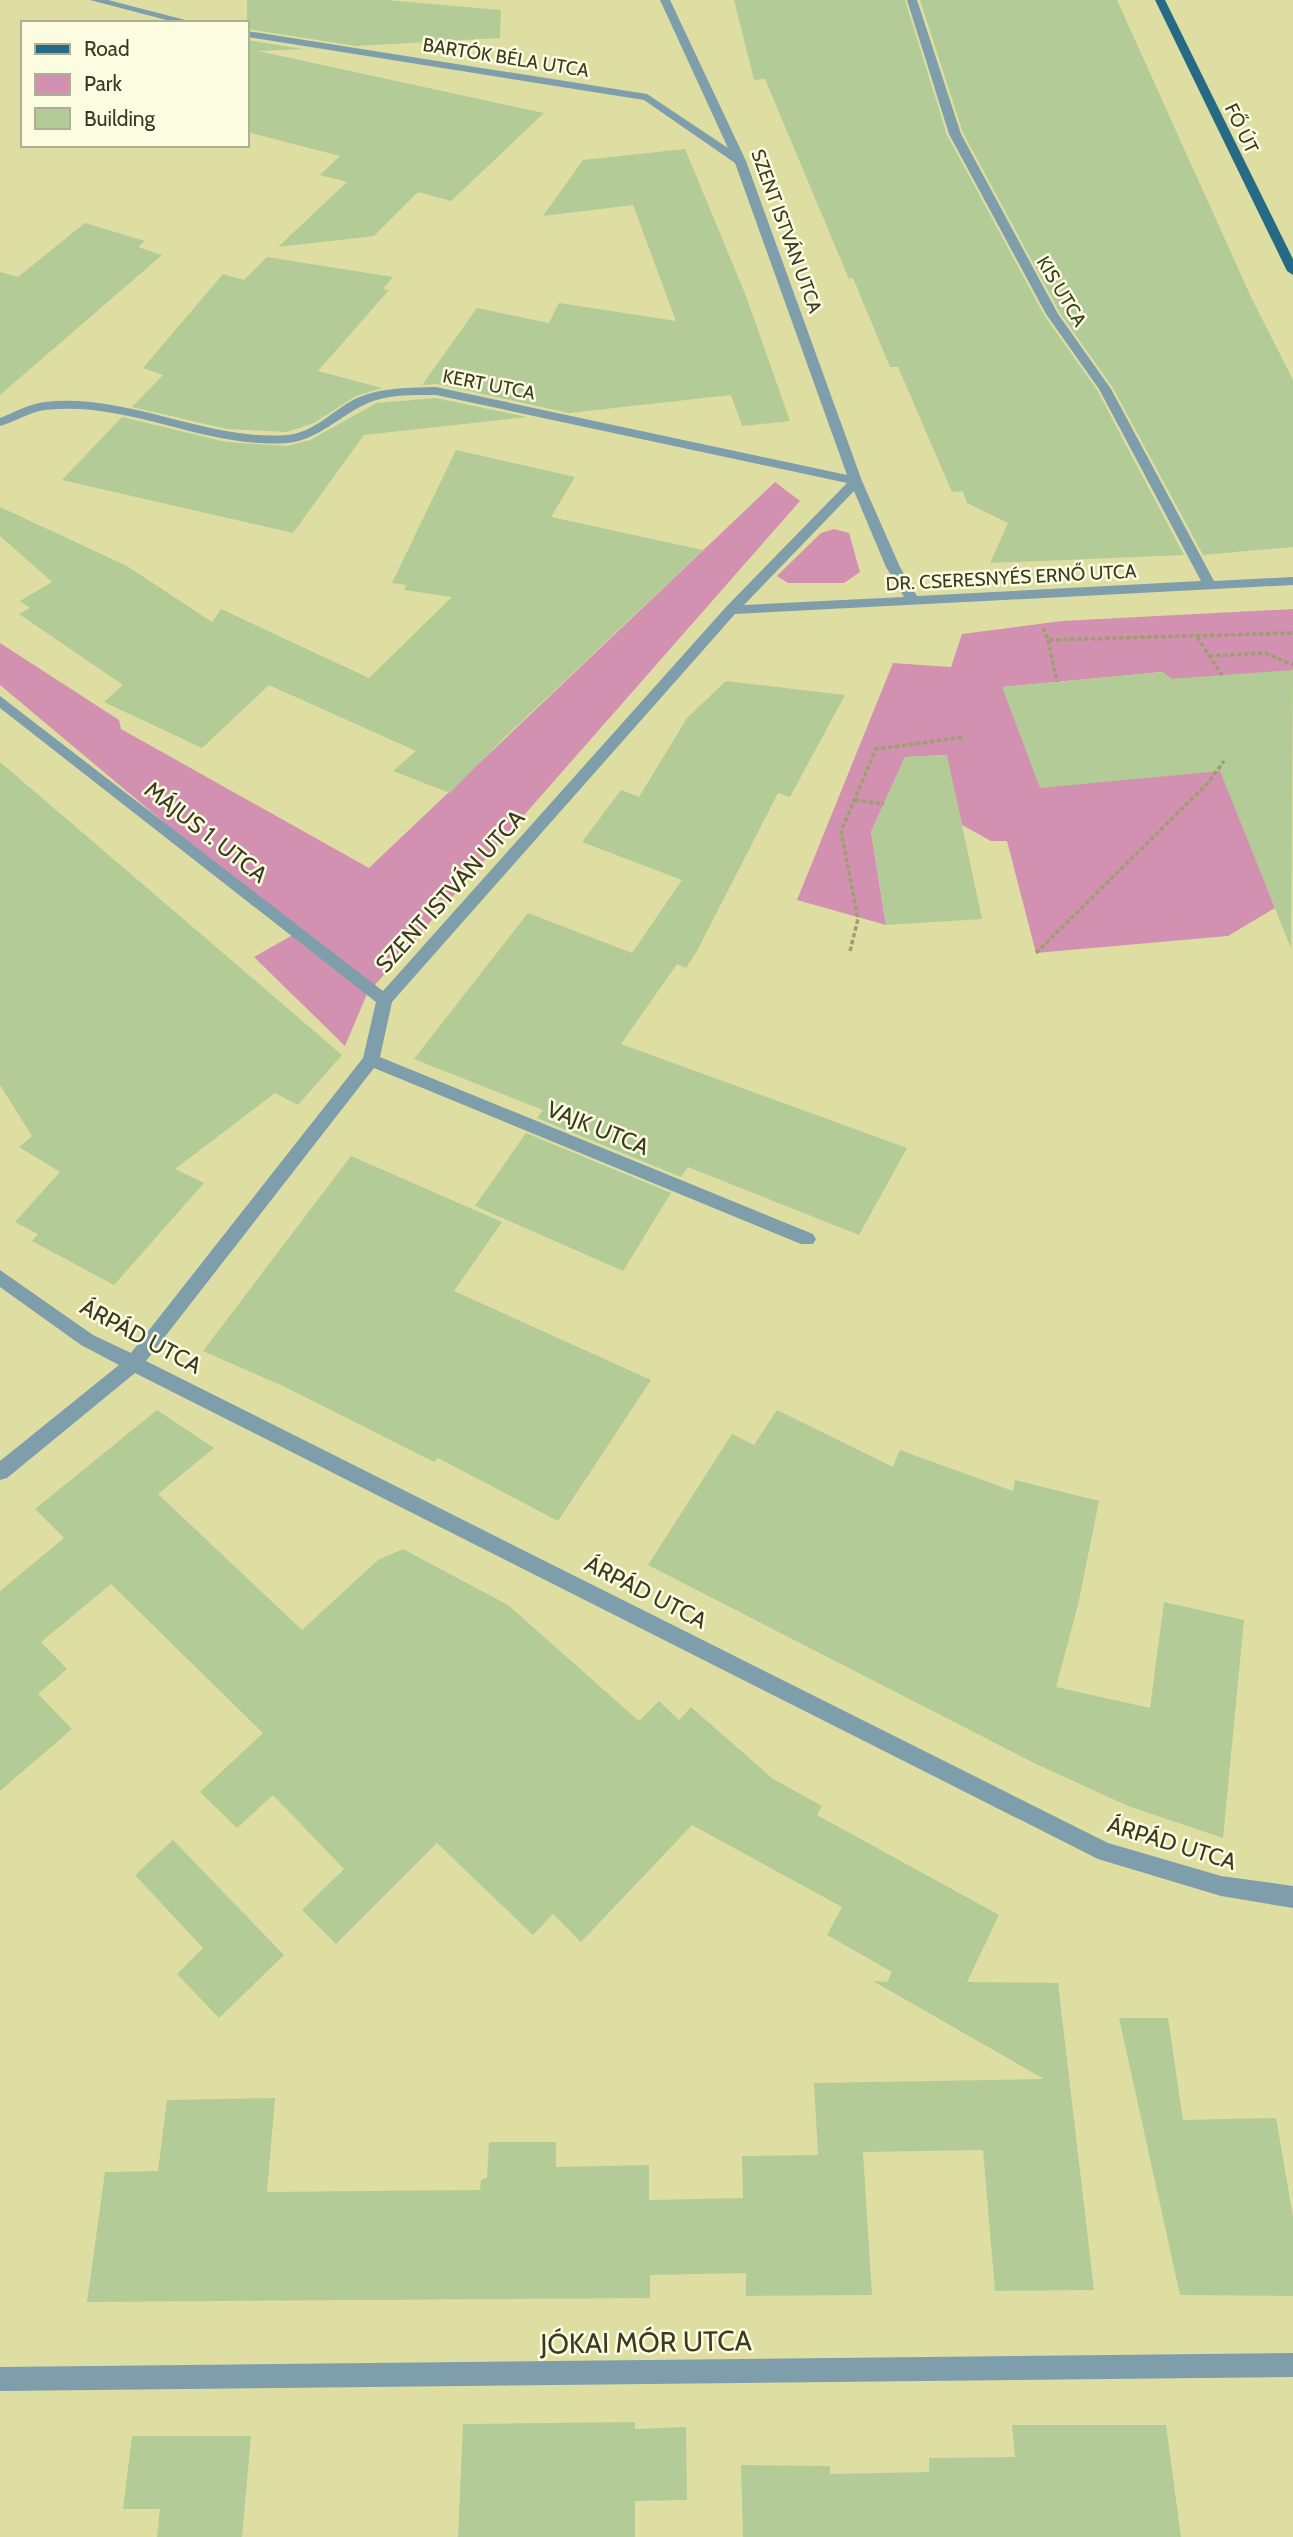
<svg xmlns="http://www.w3.org/2000/svg" width="1293" height="2537" font-family="Cabin,sans-serif">
	<style>
		.green { fill: #d391b2 }
		.building { fill: #b3cb96 }
		.lines { fill: none; stroke-linecap: round; stroke-linejoin: round }
		.path { stroke: #9e9e71; stroke-width: 3.5; stroke-dasharray: 4.5 2.5; stroke-linecap: butt }
		.minor { fill: #7e9eac; fill-rule: evenodd }
		.primary { fill: #276a85; fill-rule: evenodd }
		.labels { text-anchor: middle; stroke-width: 5; stroke-linejoin: round; paint-order: stroke }
		.far-street-label { font-size: 19px; fill: #3a3a22; stroke: #fcfde0 }
		.street-label { font-size: 23px; fill: #3a3a22; stroke: #fcfde0 }
		.near-street-label { font-size: 28px; fill: #3a3a22; stroke: #fcfde0 }
	</style>
	<rect width="100%" height="100%" fill="#dedea3"/>
	<!-- green -->
	<g class="green">
		<polygon points="775,482 800,501 367,994 345,1046 254,957 296,933 0,685 0,643 119,720 121,729 369,868"/>
		<polygon points="834,529 849,533 860,572 844,583 788,583 777,576 821,533"/>
		<polygon points="1293,609 1293,672 1172,679 1162,672 1002,687 1217,759 1275,908 1228,936 1036,953 1007,841 991,841 962,825 946,755 905,757 871,832 886,925 797,900 893,663 951,667 962,634 1062,621"/>
	</g>
	<!-- building -->
	<g class="building">
		<polygon points="247,0 386,0 501,10 500,38 356,46 247,29"/>
		<polygon points="734,0 905,0 947,135 1044,315 1097,390 1184,555 990,563 1008,523 967,503 963,491 952,492 898,367 890,367 853,278 849,279 765,79 754,80"/>
		<polygon points="920,0 1117,0 1251,297 1293,380 1293,547 1203,555 1113,388 1060,313 963,133"/>
		<polygon points="247,40 303,49 258,51 544,113 451,201 418,192 374,236 278,247 347,182 320,175 340,156 247,132"/>
		<polygon points="685,149 746,296 790,421 742,426 731,395 569,413 437,384 422,385 477,308 549,323 559,303 676,321 633,205 543,216 583,160"/>
		<polygon points="85,223 145,241 138,247 162,255 0,395 0,272 18,277"/>
		<polygon points="267,257 393,277 383,289 389,290 318,371 382,388 356,396 314,423 287,432 227,429 132,407 163,375 143,368 223,274 244,280"/>
		<polygon points="436,398 527,417 364,435 293,533 62,480 122,417 226,442 287,446 310,440 377,403"/>
		<polygon points="456,450 575,477 551,517 703,550 504,738 450,793 393,771 416,751 269,685 202,748 104,702 123,685 19,614 30,608 20,601 52,582 0,536 0,507 127,566 212,622 221,609 369,678 452,597 404,590 406,585 392,583"/>
		<polygon points="1293,670 1291,948 1220,771 1040,788 1002,687 1162,672 1172,679"/>
		<polygon points="726,681 845,695 790,797 778,793 697,951 686,968 677,964 621,1044 907,1148 859,1235 688,1167 681,1177 537,1118 543,1110 414,1059 528,913 632,953 682,880 582,842 621,790 639,797 687,718"/>
		<polygon points="947,755 982,919 886,925 871,832 905,757"/>
		<polygon points="0,762 342,1055 298,1105 275,1093 175,1169 204,1183 114,1285 32,1241 38,1234 15,1222 60,1172 19,1147 32,1136 0,1085"/>
		<polygon points="526,1133 671,1193 623,1271 475,1206"/>
		<polygon points="351,1156 502,1222 454,1291 651,1380 558,1521 438,1458 434,1462 285,1387 203,1351"/>
		<polygon points="157,1410 214,1448 158,1494 302,1630 378,1560 403,1549 508,1605 639,1721 659,1701 679,1720 691,1707 773,1779 822,1806 817,1815 999,1915 967,1982 1058,1983 1094,2290 995,2291 983,2150 863,2152 872,2295 746,2296 746,2273 650,2275 650,2298 87,2302 105,2172 158,2171 167,2100 275,2098 267,2192 480,2190 481,2180 487,2178 489,2142 556,2142 556,2167 649,2165 649,2200 743,2198 742,2156 818,2155 814,2083 1044,2079 873,1981 887,1982 892,1972 827,1935 842,1907 692,1825 581,1942 553,1914 533,1935 437,1843 336,1944 302,1910 344,1869 273,1795 237,1828 200,1792 263,1733 111,1584 41,1642 67,1669 38,1694 72,1729 0,1791 0,1591 64,1538 35,1509"/>
		<polygon points="777,1410 893,1467 900,1450 1013,1491 1015,1480 1099,1501 1078,1605 1056,1687 1150,1708 1164,1602 1244,1620 1223,1838 1128,1806 1036,1764 648,1565 732,1434 754,1445"/>
		<polygon points="173,1840 284,1955 219,2018 177,1974 203,1948 135,1875"/>
		<polygon points="1119,2018 1168,2018 1183,2120 1276,2118 1293,2217 1293,2296 1180,2295"/>
		<polygon points="635,2422 635,2429 686,2427 687,2500 635,2501 635,2537 458,2537 463,2424"/>
		<polygon points="1012,2425 1166,2425 1181,2537 743,2537 741,2465 830,2466 830,2474 929,2472 929,2458 1015,2457"/>
		<polygon points="132,2436 251,2436 242,2537 157,2537 160,2509 123,2509"/>
	</g>
	<g class="lines">
		<!-- path -->
		<g class="path">
			<polyline points="1043,628 1048,640 1293,633"/>
			<polyline points="1197,637 1222,675"/>
			<polyline points="1048,640 1057,682"/>
			<polyline points="1209,656 1265,653 1293,665"/>
			<polyline points="855,800 884,804"/>
			<polyline points="850,951 858,919 841,831 876,749 965,737"/>
			<polyline points="1036,953 1208,783 1224,761"/>
		</g>
		<!-- minor -->
		<g class="minor">
			<polygon points="90,0 108,0 197,23 178,23"/>
			<path d="M660,0H670L746,161L862,481L900,567L917,596L1201,581L1099,389L1046,314L949,134L907,0H917L961,134L1058,314L1111,389L1214,581L1293,577V585L735,614L392,1002L380,1057L813,1234L816,1239L813,1244H801L374,1068L146,1361L1108,1843L1221,1876L1293,1886V1908L1221,1896L1098,1859L135,1373L7,1478L0,1480V1461L119,1365L81,1345L0,1287V1270L93,1335L131,1353L363,1058L376,1002L0,708V696L383,991L726,607L847,483L436,395C414,395 389,394 368,403C340,415 319,440 287,443C205,449 128,400 45,410C29,412 15,422 0,426V418C15,412 29,404 45,402C128,393 205,441 287,435C314,433 334,409 357,398C382,387 410,388 436,387L847,475L735,163L644,100L247,37V31L647,94L728,148ZM854,491L886,567L904,597L744,605Z"/>
			<polygon points="1293,2353 1293,2377 0,2391 0,2367"/>
		</g>
		<!-- primary -->
		<polygon class="primary" points="1155,0 1165,0 1293,259 1293,275 1287,271"/>
	</g>
	<g class="labels">
		<!-- far-street labels -->
		<g class="far-street-label">
			<text transform="translate(506 57) rotate(9)" y="7">BARTÓK BÉLA UTCA</text>
			<text transform="translate(1242 128) rotate(64)" y="7">FŐ ÚT</text>
			<text transform="translate(787 231) rotate(70)" y="7">SZENT ISTVÁN UTCA</text>
			<text transform="translate(1062 291) rotate(59)" y="7">KIS UTCA</text>
			<text transform="translate(489 384) rotate(11)" y="7">KERT UTCA</text>
			<text transform="translate(1011 577) rotate(-3)" y="7">DR. CSERESNYÉS ERNŐ UTCA</text>
		</g>
		<!-- street labels -->
		<g class="street-label">
			<text transform="translate(206 832) rotate(38)" y="8">MÁJUS 1. UTCA</text>
			<text transform="translate(450 891) rotate(-48)" y="8">SZENT ISTVÁN UTCA</text>
			<text transform="translate(598 1128) rotate(22)" y="8">VAJK UTCA</text>
			<text transform="translate(141 1336) rotate(28)" y="8">ÁRPÁD UTCA</text>
			<text transform="translate(646 1592) rotate(27)" y="8">ÁRPÁD UTCA</text>
			<text transform="translate(1172 1843) rotate(17)" y="8">ÁRPÁD UTCA</text>
		</g>
		<!-- near-street labels -->
		<g class="near-street-label">
			<text transform="translate(646 2342) rotate(-1)" y="10">JÓKAI MÓR UTCA</text>
		</g>
	</g>
	<!-- legend -->
	<rect x="21" y="21" width="228" height="126" fill="#fcfde0" stroke="#aeaf94" stroke-width="2"/>
	<rect x="35" y="44" width="35" height="10" fill="#276a85" stroke="#aeaf94" stroke-width="2"/>
	<text x="84" y="56" font-size="21" fill="#3a3a22">Road</text>
	<rect x="35" y="74" width="35" height="21" fill="#d391b2" stroke="#aeaf94" stroke-width="2"/>
	<text x="84" y="91" font-size="21" fill="#3a3a22">Park</text>
	<rect x="35" y="108" width="35" height="21" fill="#b3cb96" stroke="#aeaf94" stroke-width="2"/>
	<text x="84" y="126" font-size="21" fill="#3a3a22">Building</text>
</svg>
